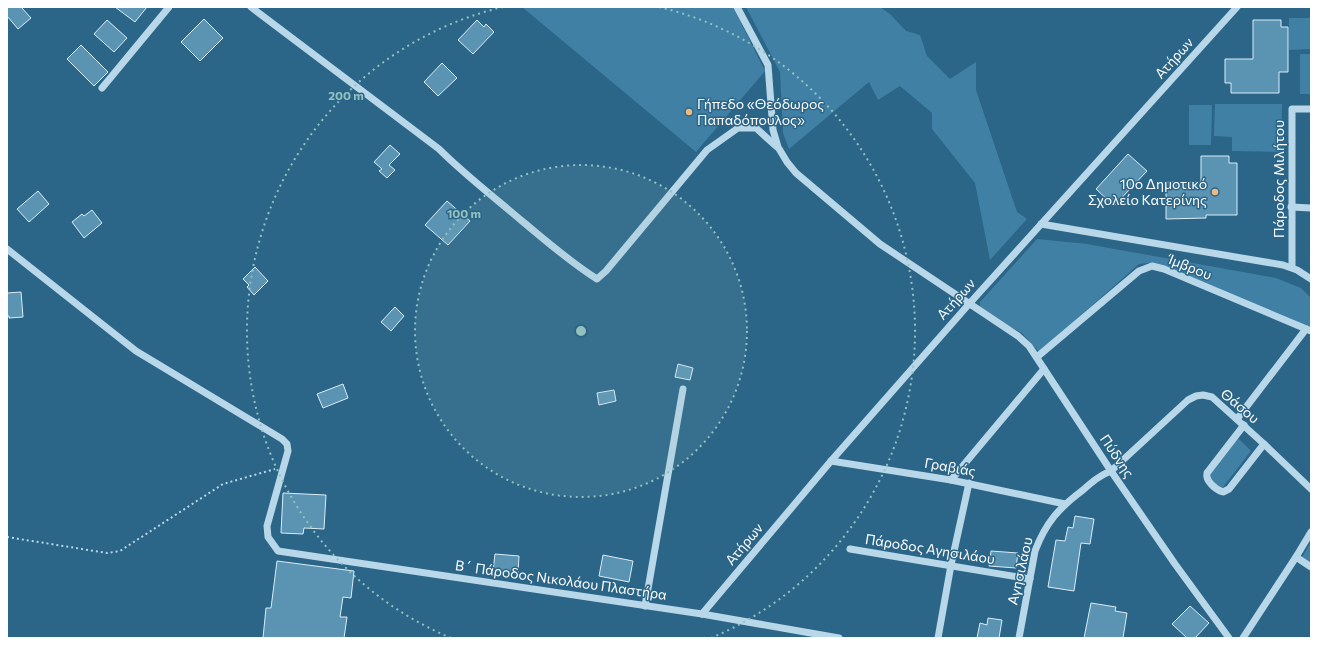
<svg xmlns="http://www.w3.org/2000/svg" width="1318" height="645" font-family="Commissioner,sans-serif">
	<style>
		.green { fill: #4080a4 }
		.building { fill: #5b93b3; stroke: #dbedf7 }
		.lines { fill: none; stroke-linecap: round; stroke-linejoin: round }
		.path { stroke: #b8d7e8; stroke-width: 2; stroke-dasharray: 2 3; stroke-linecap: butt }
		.minor { stroke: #b8d7e8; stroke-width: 7 }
		.ring { fill: none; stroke: #93c1be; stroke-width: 2; stroke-dasharray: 2 4 }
		.poi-dot { fill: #eeb980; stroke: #2b6588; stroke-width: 1.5 }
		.labels { text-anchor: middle; stroke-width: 3; stroke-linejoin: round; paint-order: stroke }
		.street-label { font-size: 14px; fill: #fff; stroke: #2b6588 }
		.poi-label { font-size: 14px; fill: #fff; stroke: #2b6588; text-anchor: start }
		.centre { fill: #93c1be; stroke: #2b6588; stroke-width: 2 }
		.ring-label { font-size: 12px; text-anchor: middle; font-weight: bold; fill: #93c1be; stroke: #2b6588; stroke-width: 3; stroke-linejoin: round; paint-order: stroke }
	</style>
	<rect width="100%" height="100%" fill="#2b6588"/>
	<!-- green -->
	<g class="green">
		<polygon points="522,7 733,7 765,71 696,152"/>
		<polygon points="746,7 880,7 890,14 906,31 920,35 927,56 950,79 976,62 976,90 1017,212 1027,219 990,260 975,183 932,129 932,113 900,86 878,100 869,82 789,149 783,133 780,72"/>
		<polygon points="1289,18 1311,18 1311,49 1289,50"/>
		<rect x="1300" y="54" width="11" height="40"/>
		<polygon points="1215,104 1282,104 1281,152 1232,151 1232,137 1214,136"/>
		<polygon points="1189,105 1212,105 1211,145 1189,145"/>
		<polygon points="1037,239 1087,244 1276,278 1301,288 1311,298 1311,331 1149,263 1139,264 1039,352 1022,333 985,313 980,307 980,302"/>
		<polygon points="1238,438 1251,451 1220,491 1206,478"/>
		<polygon points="1311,542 1311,566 1301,559"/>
	</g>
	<!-- building -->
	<g class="building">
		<polygon points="7,7 21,7 31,18 18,29 7,16"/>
		<polygon points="115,7 147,7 135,22"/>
		<polygon points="204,19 223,38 200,61 181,42"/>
		<polygon points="107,20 127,38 114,52 94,34"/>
		<polygon points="477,20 484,27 486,24 494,32 473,54 458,40"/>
		<polygon points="1253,20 1281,20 1281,27 1288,27 1288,72 1279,72 1279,93 1231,93 1231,83 1225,83 1225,59 1253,59"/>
		<polygon points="81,45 108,72 94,86 67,59"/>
		<polygon points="442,63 457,78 438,96 424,82"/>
		<polygon points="390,145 400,154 389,165 395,170 387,178 379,171 382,169 374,162"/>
		<polygon points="1128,154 1147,171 1114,206 1096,189"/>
		<polygon points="1201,156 1229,156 1229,163 1237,163 1237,215 1206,215 1206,218 1166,219 1166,182 1201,182"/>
		<polygon points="38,191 49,204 29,222 17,209"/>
		<polygon points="447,201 470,221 448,245 425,225"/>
		<polygon points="92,210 102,223 84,238 72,222 82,214 84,216"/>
		<polygon points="255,267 268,281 254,295 247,287 249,285 243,279"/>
		<polygon points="21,292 23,317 9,318 9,316 7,316 7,293"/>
		<polygon points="395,307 404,316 391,331 381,322"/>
		<polygon points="678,364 693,368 690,380 675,377"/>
		<polygon points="343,384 348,398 323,408 317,394"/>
		<polygon points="614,390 616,401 599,405 597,393"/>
		<polygon points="283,493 326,495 324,529 304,528 303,534 281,533"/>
		<polygon points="1075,516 1094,519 1090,544 1081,543 1074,591 1048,587 1056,540 1065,541 1068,527 1073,528"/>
		<polygon points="991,551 1018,553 1016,568 989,566"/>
		<polygon points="495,554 519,556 518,573 493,571"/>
		<polygon points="603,555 633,561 629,582 599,576"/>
		<polygon points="277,561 354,571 351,598 343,597 340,617 347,617 344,638 263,638 266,608 271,608"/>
		<polygon points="1091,603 1116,607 1115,611 1127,613 1123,638 1084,638"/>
		<polygon points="1190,606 1209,623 1195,638 1187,638 1172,624"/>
		<polygon points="988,618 1002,620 999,638 977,638 980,623 987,625"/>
	</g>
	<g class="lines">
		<!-- path -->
		<polyline class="path" points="7,537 107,553 120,551 223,484 275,469"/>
		<!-- minor -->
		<g class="minor">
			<path d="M251,7L439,149C465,175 494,197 522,221C546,241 570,262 597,279L606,271L707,150L738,128H756L777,147"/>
			<polyline points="737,7 768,65 773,130 778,147 787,162 796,173 880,244 1018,336 1029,346 1111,471 1175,564 1229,638"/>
			<polyline points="102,88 169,7"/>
			<polyline points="1291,207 1311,208"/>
			<polyline points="1041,224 1283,265 1297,270 1311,279"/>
			<polyline points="7,249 136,351 282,439 287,444 288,451 267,526 268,537 278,551 702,614 839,638"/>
			<polyline points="1292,267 1292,109 1311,109"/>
			<polyline points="1037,357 1139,271 1152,266 1164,269 1311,331"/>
			<polyline points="1237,419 1306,329"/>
			<path d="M1244,425L1207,473C1205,481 1216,490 1223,492L1229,489L1264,444"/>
			<polyline points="831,461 951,480 1065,504"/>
			<polyline points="951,480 1044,369"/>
			<polyline points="850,549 1030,579"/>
			<polyline points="1296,557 1311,567"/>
			<polyline points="645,606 683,389"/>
			<polyline points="702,614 831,461 969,304 1237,7"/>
			<polyline points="938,638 951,565 969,483"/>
			<path d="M1019,638L1035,551C1046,522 1059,508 1083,490C1092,482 1100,475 1111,471L1188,400L1196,396L1203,395L1212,397L1264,444L1311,489"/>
			<polyline points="1243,638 1296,557 1311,532"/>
		</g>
	</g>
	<!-- distance rings -->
	<circle cx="581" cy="331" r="166" fill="#93c1be" fill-opacity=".12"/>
	<g class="ring">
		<circle cx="581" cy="331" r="166"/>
		<path d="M451 638A333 333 0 0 1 503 7M659 7A333 333 0 0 1 711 638"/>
	</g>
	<!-- markers -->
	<g class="poi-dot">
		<circle cx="689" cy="112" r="4"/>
		<circle cx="1215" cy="192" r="4"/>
	</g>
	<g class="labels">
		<!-- street labels -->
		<g class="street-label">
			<text transform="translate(1174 58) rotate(-48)" y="5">Ατήρων</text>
			<text transform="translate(1279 179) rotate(-90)" y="5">Πάροδος Μιλήτου</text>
			<text transform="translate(1190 267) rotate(22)" y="5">Ίμβρου</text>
			<text transform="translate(956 299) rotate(-48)" y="5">Ατήρων</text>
			<text transform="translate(1240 406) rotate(40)" y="5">Θάσου</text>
			<text transform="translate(1117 456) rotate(56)" y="5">Πύδνης</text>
			<text transform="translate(950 467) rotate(10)" y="5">Γραβιάς</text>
			<text transform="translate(744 544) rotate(-50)" y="5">Ατήρων</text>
			<text transform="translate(930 549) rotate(9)" y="5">Πάροδος Αγησιλάου</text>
			<text transform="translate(1020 571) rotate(-77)" y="5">Αγησιλάου</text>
			<text transform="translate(561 580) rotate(8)" y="5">Β΄ Πάροδος Νικολάου Πλαστήρα</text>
		</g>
		<!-- poi labels -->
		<g class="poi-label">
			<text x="697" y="109">Γήπεδο «Θεόδωρος<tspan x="697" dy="16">Παπαδόπουλος»</tspan></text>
			<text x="1207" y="189" text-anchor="end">10ο Δημοτικό<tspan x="1207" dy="16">Σχολείο Κατερίνης</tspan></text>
		</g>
	</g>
	<circle cx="581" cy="331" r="6" class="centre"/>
	<g class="ring-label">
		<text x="346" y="100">200 m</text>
		<text x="464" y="218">100 m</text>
	</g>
	<!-- border -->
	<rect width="1318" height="645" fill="none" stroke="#ffffff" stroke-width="16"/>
</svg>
